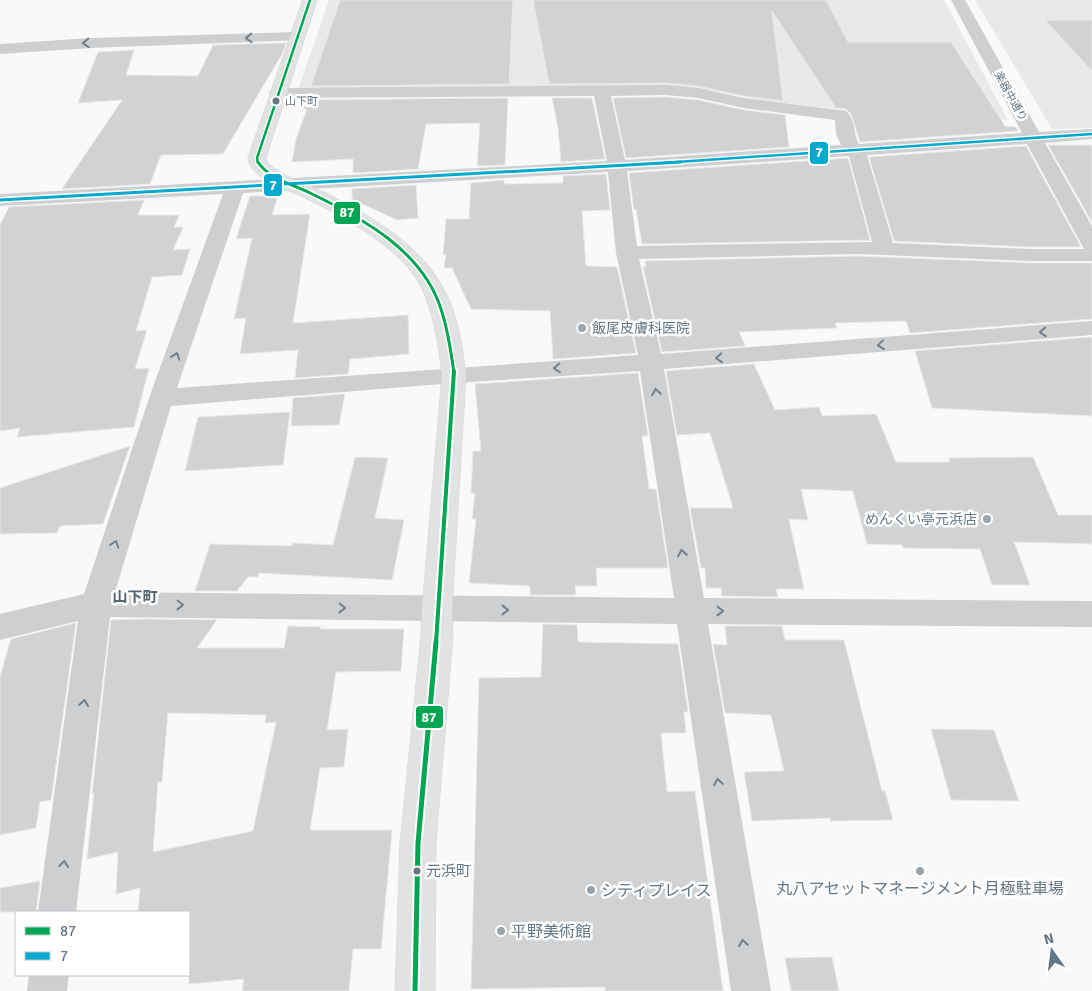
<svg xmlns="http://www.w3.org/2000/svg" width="1092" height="991" font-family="Signika,'Noto Sans JP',sans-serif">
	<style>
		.built { fill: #e8e9e9 }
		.building { fill: #d0d2d3; stroke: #e8e8e8; fill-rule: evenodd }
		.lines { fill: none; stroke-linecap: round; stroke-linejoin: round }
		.secondary-casing { stroke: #d5d6d7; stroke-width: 1 }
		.street { fill: #cecfd0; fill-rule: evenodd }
		.secondary { fill: #e1e2e2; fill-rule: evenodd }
		.bus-1-far3-casing { stroke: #fff; stroke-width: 5 }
		.bus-1-far2-casing { stroke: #fff; stroke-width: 6 }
		.bus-1-far1-casing { stroke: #fff; stroke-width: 8 }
		.bus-1-casing { stroke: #fff; stroke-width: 9 }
		.bus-2-far1-casing { stroke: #fff; stroke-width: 5 }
		.bus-2-casing { stroke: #fff; stroke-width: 6 }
		.bus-1-far3 { stroke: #00a651; stroke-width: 2.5 }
		.bus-1-far2 { stroke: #00a651; stroke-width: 3 }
		.bus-1-far1 { stroke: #00a651; stroke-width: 4 }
		.bus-1 { stroke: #00a651; stroke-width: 5 }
		.bus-2-far1 { stroke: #00a9ce; stroke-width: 2.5 }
		.bus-2 { stroke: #00a9ce; stroke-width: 3 }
		.oneway { stroke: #707f8b }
		.bus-dot { fill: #657683; stroke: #fff; stroke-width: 2 }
		.poi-dot { fill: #99a4ac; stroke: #fff; stroke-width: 2 }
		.labels { text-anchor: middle; stroke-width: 5; stroke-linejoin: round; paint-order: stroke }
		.far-street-label { font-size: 11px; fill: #657683; stroke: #fff }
		.far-bus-label { font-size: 11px; fill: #657683; stroke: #fff; text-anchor: start }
		.poi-label { font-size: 14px; fill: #657683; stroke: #fff; text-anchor: start }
		.neighbourhood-label { font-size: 15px; font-weight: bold; fill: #57646e; stroke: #fff }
		.near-bus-label { font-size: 15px; fill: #657683; stroke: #fff; text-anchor: start }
		.near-poi-label { font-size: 16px; fill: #657683; stroke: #fff; text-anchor: start }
		.line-badge { stroke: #fff; stroke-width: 2 }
		.badge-label { font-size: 14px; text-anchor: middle; font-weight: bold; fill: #fff }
	</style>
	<rect width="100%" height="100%" fill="#f9f9f9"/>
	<!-- built -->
	<g class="built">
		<polygon points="329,0 944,0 1008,120 934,117 817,107 762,100 695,88 343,89 299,87"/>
		<polygon points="975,0 1092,0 1092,128 1052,129"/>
	</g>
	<!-- building -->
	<g class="building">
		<polygon points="340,0 513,0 509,84 311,86"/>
		<polygon points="533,0 826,0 848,42 951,42 1005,126 1016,127 1018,131 860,142 851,114 846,109 836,108 772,11 783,101 744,96 698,86 666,83 549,84"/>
		<polygon points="1045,20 1092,20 1092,71"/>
		<polygon points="286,43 282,54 223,154 161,155 150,184 62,189 122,100 78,103 98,52 134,50 126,75 198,76 213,45"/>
		<polygon points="666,97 698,100 744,110 785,115 789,147 626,158 613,98"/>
		<polygon points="508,98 505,165 477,166 480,123 426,124 418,169 353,173 353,159 292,162 296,139 307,109 303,109 306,100"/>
		<polygon points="552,98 592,98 605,159 561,162 558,128"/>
		<polygon points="1048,145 1092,145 1092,222"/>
		<polygon points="1026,146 1081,247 1031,247 894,241 869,157"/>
		<polygon points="848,158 870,240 642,244 636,209 634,210 629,173"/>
		<polygon points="606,174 610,210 582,211 586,266 617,267 636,353 553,359 550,311 471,309 452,268 444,268 446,255 443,255 446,219 469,219 471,183 504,180 504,184 563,183 563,176"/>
		<polygon points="416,185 418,218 397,220 352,199 352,189"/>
		<polygon points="250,196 278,196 272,215 310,214 293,323 408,315 409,354 350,359 348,374 295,378 298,350 240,354 246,318 234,319 252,238 236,239"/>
		<polygon points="144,200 138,215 179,215 174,227 183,227 173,250 190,249 182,275 152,277 136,331 147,330 135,369 149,368 134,427 17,437 20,428 0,431 0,225 9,207"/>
		<polygon points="857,256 1031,263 1092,263 1092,319 910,333 906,321 835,323 837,328 739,332 745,346 662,352 643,267 646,267 645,261"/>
		<polygon points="1092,337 1092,416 932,408 915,351"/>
		<polygon points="754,364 775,410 819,407 822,416 876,414 896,462 950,462 949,458 1033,457 1058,515 1092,515 1092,544 1014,542 1030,585 992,585 980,549 903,548 902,545 867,544 853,491 801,489 808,520 789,519 804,589 776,589 778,597 722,596 721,588 706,588 705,568 701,568 690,508 733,508 710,433 677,435 666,371"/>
		<polygon points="638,373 648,436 642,436 649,489 656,489 668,568 596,568 597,586 575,586 576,595 530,595 530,586 469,583 476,519 472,519 475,493 471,493 473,451 481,451 475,384"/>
		<polygon points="345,394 339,425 291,426 293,398"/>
		<polygon points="290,412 283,465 185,471 198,417"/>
		<polygon points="130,446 103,524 60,526 57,533 0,534 0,488"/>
		<polygon points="355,457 388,458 375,518 404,520 392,580 259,573 258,577 248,577 237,591 195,591 210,544 291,546 292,543 333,545"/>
		<path d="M146,619L217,620L197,648H284L288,626L321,627L320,629H404L401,671L336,672L327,730L348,729L344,767L320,768L310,830H392L381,949H353L349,991H242L244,979L189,984V912H138L140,888L116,894L118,852L87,859L94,793L92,794L111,620ZM168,713L266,715L265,723L276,722L253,831L153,852L158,782H162Z"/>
		<polygon points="76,623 51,800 40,802 36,828 0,835 0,676 11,639"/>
		<polygon points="543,624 577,625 578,642 678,644 688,712 684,712 686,733 661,733 667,792 695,791 723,991 605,991 605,987 471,989 479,678 541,677"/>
		<polygon points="725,626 782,626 785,640 844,640 882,791 885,791 893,820 830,821 830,818 752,821 744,772 784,771 771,715 725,713 713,644 727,645"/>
		<polygon points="931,729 994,730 1019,801 951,800"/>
		<polygon points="40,881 36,912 0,912 0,888"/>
		<polygon points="832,957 839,991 791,991 785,958"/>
	</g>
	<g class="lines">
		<defs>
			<path id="secondary" d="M303,0H317L266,158L267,162C282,178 308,184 328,194C379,221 431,250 452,307C460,329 463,352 466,375L452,609L453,635L436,843L435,991H395L400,843L421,635L422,609L442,375C438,343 434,312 419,283C406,261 383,243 361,229C342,217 322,206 301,196C288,190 272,185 260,176C254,171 249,166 248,158Z"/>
		</defs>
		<!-- secondary casing -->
		<use href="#secondary" class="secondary-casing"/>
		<!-- street -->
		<g class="street">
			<path d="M951,0H965L1039,132L1092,129V139L1045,143L1092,226V261H1031L857,254L639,259L661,354L1092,321V335L664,369L704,598L1092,601V627L708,624L771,991H731L677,624L110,617L76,912H38L78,621L0,640V614L84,594L149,398L223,194L0,206V194L607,161L594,96L278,98L272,97L269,93L272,89L278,88L666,85L698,88L744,98L846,111C856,120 853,133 859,144L1022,133ZM666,95L698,98L744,108L835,120L836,134L841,145L625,160L611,96ZM1027,144L1084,249H1031L893,243L867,155ZM849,156L872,242L637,246L627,171ZM608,172L616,253L638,355L177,388L243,193ZM640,371L674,598L115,592L171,406L454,383Z"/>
			<polygon points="297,32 303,34 305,37 303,40 91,48 0,54 0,44 91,38"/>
			<polygon points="29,975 69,975 67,991 27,991"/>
		</g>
		<!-- secondary -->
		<use href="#secondary" class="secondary"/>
		<defs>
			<polyline id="bus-1-far3" points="258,163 257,158 310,0"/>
			<path id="bus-1-far2" d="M258,162C269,179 292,184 310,193C362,218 422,250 441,309C448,330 451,351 454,373"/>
			<polyline id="bus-1-far1" points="436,643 454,371"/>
			<polyline id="bus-1" points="415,991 418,843 436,642"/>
			<polyline id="bus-2-far1" points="662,163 1092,134"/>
			<polyline id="bus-2" points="0,200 681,162"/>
		</defs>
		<!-- bus-1-far3 casing -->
		<use href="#bus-1-far3" class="bus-1-far3-casing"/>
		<!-- bus-1-far2 casing -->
		<use href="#bus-1-far2" class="bus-1-far2-casing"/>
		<!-- bus-1-far1 casing -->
		<use href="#bus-1-far1" class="bus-1-far1-casing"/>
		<!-- bus-1 casing -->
		<use href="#bus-1" class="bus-1-casing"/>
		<!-- bus-2-far1 casing -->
		<use href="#bus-2-far1" class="bus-2-far1-casing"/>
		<!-- bus-2 casing -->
		<use href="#bus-2" class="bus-2-casing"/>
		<!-- bus-1-far3 -->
		<use href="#bus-1-far3" class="bus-1-far3"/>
		<!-- bus-1-far2 -->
		<use href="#bus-1-far2" class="bus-1-far2"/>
		<!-- bus-1-far1 -->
		<use href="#bus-1-far1" class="bus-1-far1"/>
		<!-- bus-1 -->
		<use href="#bus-1" class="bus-1"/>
		<!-- bus-2-far1 -->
		<use href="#bus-2-far1" class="bus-2-far1"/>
		<!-- bus-2 -->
		<use href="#bus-2" class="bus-2"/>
	</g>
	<!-- one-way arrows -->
	<defs><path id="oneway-chevron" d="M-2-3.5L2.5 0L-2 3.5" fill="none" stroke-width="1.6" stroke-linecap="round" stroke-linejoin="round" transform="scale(1.25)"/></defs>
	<g class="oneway">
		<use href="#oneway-chevron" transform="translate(249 38) rotate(178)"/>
		<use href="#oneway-chevron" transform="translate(86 43) rotate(177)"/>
		<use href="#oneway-chevron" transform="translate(1043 332) rotate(176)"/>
		<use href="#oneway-chevron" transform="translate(881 345) rotate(174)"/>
		<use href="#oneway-chevron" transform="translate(176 356) rotate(-71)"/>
		<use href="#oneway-chevron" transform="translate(719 358) rotate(175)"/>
		<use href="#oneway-chevron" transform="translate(557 368) rotate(176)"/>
		<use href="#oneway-chevron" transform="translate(656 392) rotate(-99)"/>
		<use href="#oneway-chevron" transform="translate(115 544) rotate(-72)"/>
		<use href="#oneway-chevron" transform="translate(682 553) rotate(-99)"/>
		<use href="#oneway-chevron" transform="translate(180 605) rotate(1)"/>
		<use href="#oneway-chevron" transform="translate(342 608) rotate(1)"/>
		<use href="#oneway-chevron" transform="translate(505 610)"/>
		<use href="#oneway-chevron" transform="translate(720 611)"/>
		<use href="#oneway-chevron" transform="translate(84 703) rotate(-83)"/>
		<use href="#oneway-chevron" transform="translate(718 782) rotate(-99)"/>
		<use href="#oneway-chevron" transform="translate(64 864) rotate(-83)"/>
		<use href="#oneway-chevron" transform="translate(743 943) rotate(-99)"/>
	</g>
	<!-- markers -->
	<g class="bus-dot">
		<circle cx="276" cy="101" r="4.5"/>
		<circle cx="417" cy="871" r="4.5"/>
	</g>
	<g class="poi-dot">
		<circle cx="582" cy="328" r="5"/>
		<circle cx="987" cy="519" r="5"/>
		<circle cx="920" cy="871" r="5"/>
		<circle cx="591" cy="890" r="5"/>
		<circle cx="501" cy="931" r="5"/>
	</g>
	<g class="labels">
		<!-- far-street labels -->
		<g class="far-street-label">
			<text transform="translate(1011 96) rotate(61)" y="4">楽器中通り</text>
		</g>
		<!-- far-bus labels -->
		<g class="far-bus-label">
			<text x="285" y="105">山下町</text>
		</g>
		<!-- poi labels -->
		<g class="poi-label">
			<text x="592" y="333">飯尾皮膚科医院</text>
			<text x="977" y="524" text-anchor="end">めんくい亭元浜店</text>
		</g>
		<!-- neighbourhood labels -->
		<g class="neighbourhood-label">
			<text x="135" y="602">山下町</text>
		</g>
		<!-- near-bus labels -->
		<g class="near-bus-label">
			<text x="426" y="876">元浜町</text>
		</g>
		<!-- near-poi labels -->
		<g class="near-poi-label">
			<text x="920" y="894" text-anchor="middle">丸八アセットマネージメント月極駐車場</text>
			<text x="601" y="896">シティプレイス</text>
			<text x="511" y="937">平野美術館</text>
		</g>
	</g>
	<g class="line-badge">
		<rect x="809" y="141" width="20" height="24" rx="5" fill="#00a9ce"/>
		<rect x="263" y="173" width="20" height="24" rx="5" fill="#00a9ce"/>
		<rect x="333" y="201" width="28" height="24" rx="5" fill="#00a651"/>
		<rect x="415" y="705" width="29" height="24" rx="5" fill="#00a651"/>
	</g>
	<g class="badge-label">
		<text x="819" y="157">7</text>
		<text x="273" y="190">7</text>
		<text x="347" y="217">87</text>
		<text x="429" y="722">87</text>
	</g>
	<!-- legend -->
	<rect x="15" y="911" width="175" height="65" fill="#ffffff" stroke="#c1c8cd"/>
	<rect x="25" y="927" width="25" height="8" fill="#00a651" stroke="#c1c8cd"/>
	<text x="60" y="936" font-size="15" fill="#657683">87</text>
	<rect x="25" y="952" width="25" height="8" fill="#00a9ce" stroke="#c1c8cd"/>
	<text x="60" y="961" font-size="15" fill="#657683">7</text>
	<!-- north arrow -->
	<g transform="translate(1052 951) rotate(346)" stroke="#ffffff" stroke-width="4" paint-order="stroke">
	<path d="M0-4L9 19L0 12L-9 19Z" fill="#657683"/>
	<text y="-8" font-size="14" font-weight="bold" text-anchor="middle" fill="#657683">N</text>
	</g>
</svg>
